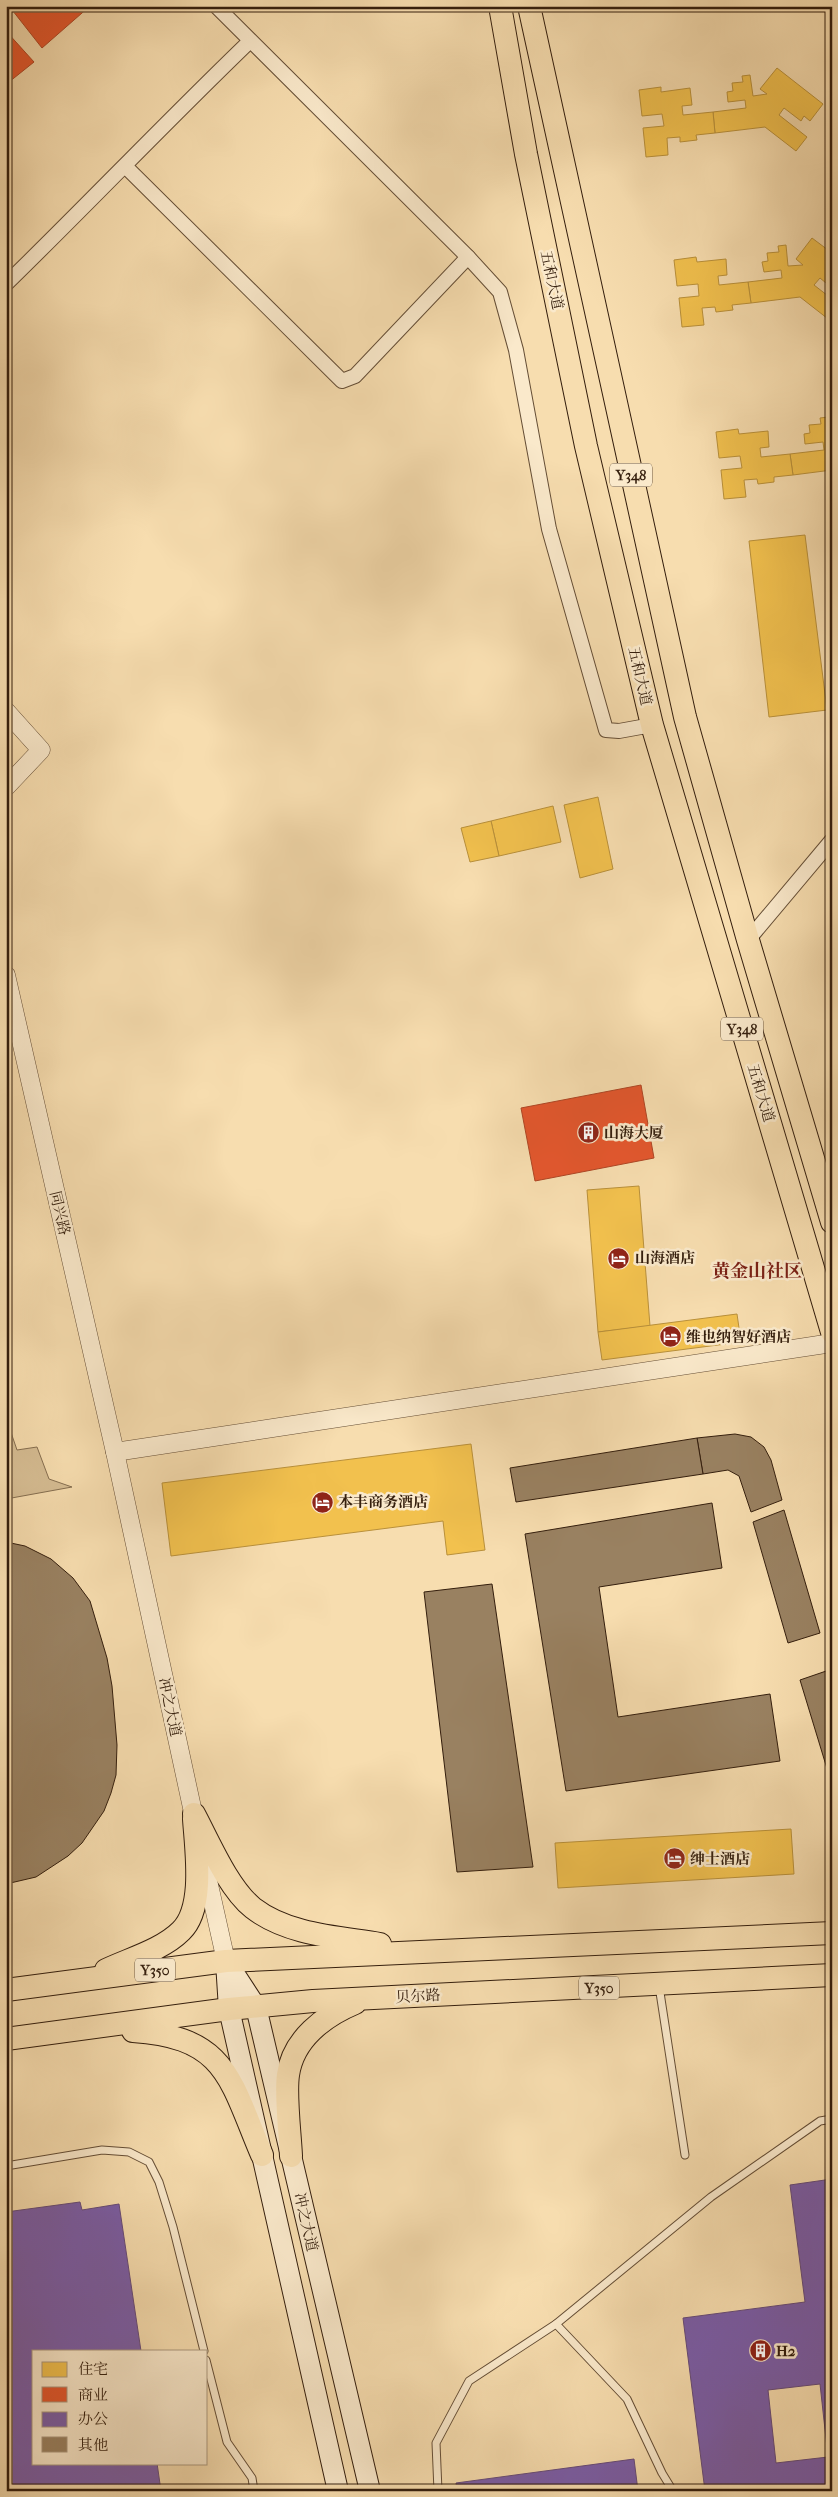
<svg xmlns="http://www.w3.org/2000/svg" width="838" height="2497" font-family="'IM FELL French Canon','Noto Serif SC',serif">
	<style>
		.green { fill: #d6bd93; stroke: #856e50 }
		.homes { fill: #f2c14e; stroke: #b9903a }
		.shops { fill: #e4572e; stroke: #af4624 }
		.offices { fill: #7b5ea7; stroke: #664b79; fill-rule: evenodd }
		.building { fill: #998161; stroke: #341e0d }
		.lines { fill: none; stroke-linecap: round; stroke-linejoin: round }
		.service-casing { stroke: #654e36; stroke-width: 9 }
		.minor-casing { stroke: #654e36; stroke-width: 16 }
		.tertiary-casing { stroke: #654e36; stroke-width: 19 }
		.secondary-casing { stroke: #341e0d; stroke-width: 22 }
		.primary-casing { stroke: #341e0d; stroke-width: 24 }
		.service { stroke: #fae9cb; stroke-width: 7 }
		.minor { stroke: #fae9cb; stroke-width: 14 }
		.tertiary { stroke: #fae9cb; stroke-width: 18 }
		.secondary { stroke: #fae9cb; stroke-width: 20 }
		.primary { stroke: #f7ddaf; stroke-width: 22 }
		.labels { text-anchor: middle; stroke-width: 5; stroke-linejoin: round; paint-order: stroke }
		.shield { fill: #fae9cb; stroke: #6f5b46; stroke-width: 1 }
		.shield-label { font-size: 14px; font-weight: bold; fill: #341e0d }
		.street-label { font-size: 15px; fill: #341e0d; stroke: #fae9cb }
		.poi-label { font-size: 15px; font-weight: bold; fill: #341e0d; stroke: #fae9cb; text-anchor: start }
		.quarter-label { font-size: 18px; font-weight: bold; fill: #7a1f14; stroke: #fae9cb }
	</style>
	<rect width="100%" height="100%" fill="#f7ddaf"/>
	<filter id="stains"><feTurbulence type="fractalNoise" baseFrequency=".004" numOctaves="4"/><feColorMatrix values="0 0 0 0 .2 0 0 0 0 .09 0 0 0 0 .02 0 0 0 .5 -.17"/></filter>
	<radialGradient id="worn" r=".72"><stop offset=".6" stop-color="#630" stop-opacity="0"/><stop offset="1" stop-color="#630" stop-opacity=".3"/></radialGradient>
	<!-- green -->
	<polygon class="green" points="6,1418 17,1450 37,1447 49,1479 72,1487 6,1499"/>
	<!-- homes -->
	<g class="homes">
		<polygon points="777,68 823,104 810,121 804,116 801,121 784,108 779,115 807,137 796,151 765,127 715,133 713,112 746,108 745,100 728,102 727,92 733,91 732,83 743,82 742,76 750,75 753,96 767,94 760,89"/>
		<polygon points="661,87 661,92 690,88 692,105 682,106 683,115 713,112 715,133 696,135 697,140 680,142 680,137 667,138 668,155 646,157 643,128 664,126 662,114 642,116 639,90"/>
		<polygon points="812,238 832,253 832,288 820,278 814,285 832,299 832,322 800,297 751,303 748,282 782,278 781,270 764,272 762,262 768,261 767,253 779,252 778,246 786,245 788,266 803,265 796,259"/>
		<polygon points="696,257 697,262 726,259 727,275 718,276 719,285 748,282 751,303 732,305 733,310 716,312 715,307 702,308 704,325 682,327 679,298 699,296 698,284 677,286 674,260"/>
		<polygon points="828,417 832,438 832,470 793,475 790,454 824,450 823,442 805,444 804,434 810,433 809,425 821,424 820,418"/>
		<polygon points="738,429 739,434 768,431 769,447 760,448 761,457 790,454 793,475 774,477 774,482 758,484 757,479 744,480 746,497 724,499 721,470 742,468 740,456 719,458 716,432"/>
		<polygon points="805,535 827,710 769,717 749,541"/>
		<polygon points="598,797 613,869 580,878 564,805"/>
		<polygon points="553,806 561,842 499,856 491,821"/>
		<polygon points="491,821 499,856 470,862 461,828"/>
		<polygon points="639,1186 650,1326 598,1332 587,1190"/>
		<polygon points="737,1314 741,1342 602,1360 598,1332"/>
		<polygon points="471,1444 485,1550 447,1555 443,1521 171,1556 162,1483"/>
		<polygon points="791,1829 794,1874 558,1888 555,1843"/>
	</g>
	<!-- shops -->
	<g class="shops">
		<polygon points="9,6 90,6 42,48"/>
		<polygon points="6,31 34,62 9,82 6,79"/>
		<polygon points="641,1085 654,1158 535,1181 521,1108"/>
	</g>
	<!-- offices -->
	<g class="offices">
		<path d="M832,2179V2488L814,2491H705L683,2318L805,2302L790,2185ZM820,2384L828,2457L776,2463L768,2390Z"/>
		<polygon points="80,2202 82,2210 119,2204 141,2351 34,2351 34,2463 157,2463 161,2491 6,2491 6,2212"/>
		<polygon points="634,2459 638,2491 457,2491 456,2483"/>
	</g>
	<!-- building -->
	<g class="building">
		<polygon points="735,1434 751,1437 764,1447 771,1460 782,1500 751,1512 739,1476 728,1470 703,1474 697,1438"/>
		<polygon points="697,1438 703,1474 516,1502 510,1468"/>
		<polygon points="712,1503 722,1568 599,1587 618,1717 770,1694 780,1761 566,1791 525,1534"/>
		<polygon points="784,1510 820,1633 788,1643 753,1522"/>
		<polygon points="6,1542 25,1546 51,1559 73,1578 90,1601 107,1658 112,1686 117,1745 116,1775 111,1793 104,1811 82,1843 68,1856 36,1877 6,1884"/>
		<polygon points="492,1584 533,1867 457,1872 424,1592"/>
		<polygon points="832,1669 832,1785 800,1680"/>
	</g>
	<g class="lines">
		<defs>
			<g id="service">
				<polyline points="659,1986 685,2155"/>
				<polyline points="6,2166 102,2150 129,2152 149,2162 159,2182 173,2227 204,2351"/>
				<polyline points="556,2324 627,2399 662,2473 673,2491"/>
				<polyline points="206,2360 227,2442 252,2478 254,2491"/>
				<polyline points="438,2491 436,2443 469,2381 556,2324 711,2197 820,2121 832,2119"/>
			</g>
			<g id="minor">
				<polyline points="216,6 468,257 500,292 516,350 549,529 606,730 619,731 652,725"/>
				<polyline points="126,167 342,381 355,376 468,257"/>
				<path d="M6,284C88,204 167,121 249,42"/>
				<polyline points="748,940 832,840"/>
			</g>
			<g id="tertiary">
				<polyline points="6,711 41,750 6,787"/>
				<polyline points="6,975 115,1452 196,1826"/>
				<polyline points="115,1452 832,1343"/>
				<polyline points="203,1858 226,1961"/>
			</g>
			<g id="secondary">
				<polyline points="226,1961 256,2007 370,2491"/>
				<polyline points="226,1962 229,2009 338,2491"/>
			</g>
			<g id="primary">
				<polyline points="500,6 526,154 586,446 652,725 832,1332"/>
				<polyline points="529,6 685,717 748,940 832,1222"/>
				<path d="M194,1814C209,1842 228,1888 253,1908C288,1935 338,1937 380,1944"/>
				<path d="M106,1970C129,1959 162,1950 181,1931C205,1908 196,1850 194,1819"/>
				<polyline points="6,1990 226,1961 832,1933"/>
				<path d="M133,2031C227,2037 230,2080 262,2155"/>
				<polyline points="6,2039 229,2009 313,2001 832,1975"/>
				<path d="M291,2156C290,2134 285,2095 288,2075C293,2039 324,2016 355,2003"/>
			</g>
		</defs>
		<!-- service casing -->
		<use href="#service" class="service-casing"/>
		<!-- minor casing -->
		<use href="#minor" class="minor-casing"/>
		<!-- tertiary casing -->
		<use href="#tertiary" class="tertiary-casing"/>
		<!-- secondary casing -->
		<use href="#secondary" class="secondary-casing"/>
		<!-- primary casing -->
		<use href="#primary" class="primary-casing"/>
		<!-- service -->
		<use href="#service" class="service"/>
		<!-- minor -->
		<use href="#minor" class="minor"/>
		<!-- tertiary -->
		<use href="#tertiary" class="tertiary"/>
		<!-- secondary -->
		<use href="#secondary" class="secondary"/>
		<!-- primary -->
		<use href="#primary" class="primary"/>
	</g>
	<!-- icons -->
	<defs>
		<symbol id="building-disc" viewBox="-11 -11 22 22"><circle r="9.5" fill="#8f2418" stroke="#fae9cb"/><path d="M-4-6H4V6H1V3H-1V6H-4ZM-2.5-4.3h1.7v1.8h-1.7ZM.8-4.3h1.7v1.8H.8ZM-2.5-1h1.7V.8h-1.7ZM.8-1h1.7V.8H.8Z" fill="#fff"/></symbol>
		<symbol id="hotel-disc" viewBox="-11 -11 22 22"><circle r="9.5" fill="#8f2418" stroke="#fae9cb"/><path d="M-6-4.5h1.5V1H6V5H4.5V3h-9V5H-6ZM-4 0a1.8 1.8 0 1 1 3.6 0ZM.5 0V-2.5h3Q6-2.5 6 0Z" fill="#fff"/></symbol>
	</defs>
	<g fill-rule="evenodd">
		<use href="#building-disc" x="576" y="1120" width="25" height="25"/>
		<use href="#hotel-disc" x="606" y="1246" width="25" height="25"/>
		<use href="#hotel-disc" x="658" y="1324" width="25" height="25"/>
		<use href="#hotel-disc" x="310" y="1490" width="25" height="25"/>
		<use href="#hotel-disc" x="662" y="1846" width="25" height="25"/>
		<use href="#building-disc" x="748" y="2338" width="25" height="25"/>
	</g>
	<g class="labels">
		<!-- shield labels -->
		<g class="shield">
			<rect x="610" y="463.5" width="42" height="23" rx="4"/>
			<rect x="721" y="1017.5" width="42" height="23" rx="4"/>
			<rect x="135" y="1958.5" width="40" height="23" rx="4"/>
			<rect x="579" y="1976.5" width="40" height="23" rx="4"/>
		</g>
		<g class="shield-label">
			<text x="631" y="480">Y348</text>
			<text x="742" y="1034">Y348</text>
			<text x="155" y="1975">Y350</text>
			<text x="599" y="1993">Y350</text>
		</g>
		<!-- street labels -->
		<g class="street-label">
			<text transform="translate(552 280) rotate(78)" y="5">五和大道</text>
			<text transform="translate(640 676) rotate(77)" y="5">五和大道</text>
			<text transform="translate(761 1093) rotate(73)" y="5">五和大道</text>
			<text transform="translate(60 1213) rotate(77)" y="5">同兴路</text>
			<text transform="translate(170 1707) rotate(78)" y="5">冲之大道</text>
			<text transform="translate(418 1996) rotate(-3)" y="5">贝尔路</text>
			<text transform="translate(306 2222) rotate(77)" y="5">冲之大道</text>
		</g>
		<!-- poi labels -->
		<g class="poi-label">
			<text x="604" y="1138">山海大厦</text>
			<text x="635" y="1263">山海酒店</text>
			<text x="686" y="1342">维也纳智好酒店</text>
			<text x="338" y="1507">本丰商务酒店</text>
			<text x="690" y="1864">绅士酒店</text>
			<text x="776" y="2356">H2</text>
		</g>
		<!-- quarter labels -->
		<g class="quarter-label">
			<text x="757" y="1277">黄金山社区</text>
		</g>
	</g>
	<!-- margin -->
	<rect width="838" height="2497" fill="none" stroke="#f7ddaf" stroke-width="25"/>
	<rect x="8" y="8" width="823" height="2482" fill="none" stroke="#341e0d" stroke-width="2.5"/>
	<rect x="12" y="12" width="813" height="2472" fill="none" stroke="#341e0d"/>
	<!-- legend -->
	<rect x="32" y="2350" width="175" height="115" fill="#fae9cb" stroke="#ab987f"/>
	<rect x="42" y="2362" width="25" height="15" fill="#f2c14e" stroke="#ab987f"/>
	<text x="78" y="2374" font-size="15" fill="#341e0d">住宅</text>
	<rect x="42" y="2387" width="25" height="15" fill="#e4572e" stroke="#ab987f"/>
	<text x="78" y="2400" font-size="15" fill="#341e0d">商业</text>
	<rect x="42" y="2412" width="25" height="15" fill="#7b5ea7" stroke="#ab987f"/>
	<text x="78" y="2424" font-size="15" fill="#341e0d">办公</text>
	<rect x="42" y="2437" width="25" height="15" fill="#998161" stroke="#ab987f"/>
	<text x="78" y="2450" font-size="15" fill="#341e0d">其他</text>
	<rect width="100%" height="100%" filter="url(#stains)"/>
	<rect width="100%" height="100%" fill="url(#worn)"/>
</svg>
